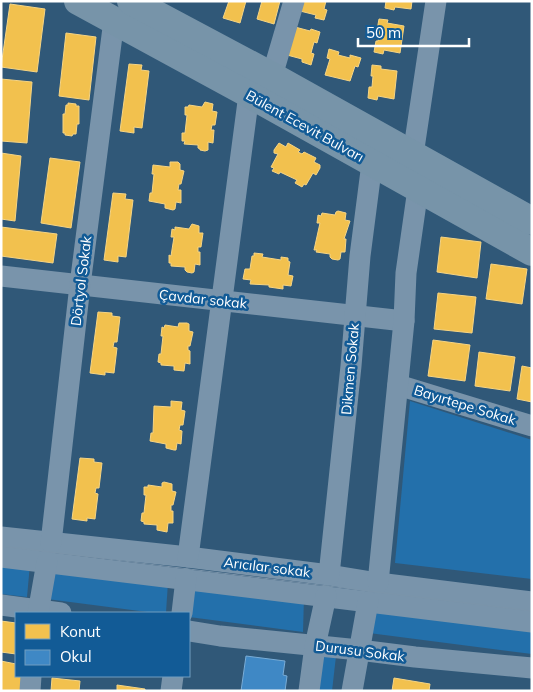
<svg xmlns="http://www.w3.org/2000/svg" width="533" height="692" font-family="Mulish,sans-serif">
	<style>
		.green { fill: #2370ab }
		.homes { fill: #f2c14e; stroke: #f6d483 }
		.schools { fill: #3f88c5; stroke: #79acd6 }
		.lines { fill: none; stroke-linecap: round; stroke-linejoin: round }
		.minor { stroke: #7994ab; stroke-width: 21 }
		.major { stroke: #7794a9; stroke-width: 28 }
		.tram { stroke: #7b94aa; stroke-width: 1 }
		.labels { text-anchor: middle; stroke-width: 5; stroke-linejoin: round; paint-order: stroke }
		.street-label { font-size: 14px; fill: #fff; stroke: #125b96 }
	</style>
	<rect width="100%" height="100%" fill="#305878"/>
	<!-- green -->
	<g class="green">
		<polygon points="410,401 532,440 532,579 395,563"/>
		<polygon points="1,560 30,564 27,597 1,594"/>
		<polygon points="51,568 168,582 166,613 155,613 47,599"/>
		<polygon points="189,584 304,596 303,632 189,617"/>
		<polygon points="371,605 532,625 532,654 369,633"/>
		<polygon points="320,652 336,656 332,691 315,691"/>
	</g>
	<!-- homes -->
	<g class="homes">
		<polygon points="229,1 246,1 240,23 223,18"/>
		<polygon points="262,1 280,1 274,24 257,19"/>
		<polygon points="303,1 326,1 324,9 327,10 324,20 315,18 316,15 300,11"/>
		<polygon points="386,1 412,1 411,9 395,7 394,10 385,8"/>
		<polygon points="10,4 45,9 37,72 1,67"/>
		<polygon points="379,19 388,20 387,23 404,26 400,53 384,50 383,54 374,52 376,41 378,41 380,30 377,30"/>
		<polygon points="295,27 310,31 311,29 320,32 317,43 314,42 311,53 314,54 311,65 302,62 302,59 287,55"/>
		<polygon points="66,33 96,37 89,100 59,96"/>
		<polygon points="329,49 339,52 338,55 350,58 350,55 361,58 358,67 355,66 350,81 325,75 330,59 327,58"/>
		<polygon points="129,64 142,65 141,70 149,71 142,128 134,127 134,133 120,131"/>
		<polygon points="372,65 381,66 381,69 397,71 394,99 378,96 377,100 368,98 369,87 372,87 373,76 371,76"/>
		<polygon points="1,79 32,82 27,143 1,141"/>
		<polygon points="205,102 213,104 212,111 217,112 215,125 212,125 211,130 214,130 213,143 208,142 208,150 205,151 200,150 200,149 198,148 198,145 184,144 185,141 182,141 182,133 185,133 187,115 185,115 185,107 188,107 189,105 202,107"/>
		<polygon points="68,103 76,104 76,106 79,106 79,124 77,124 76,134 73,134 72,136 65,135 65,133 63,133 63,114 65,114 66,105 68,105"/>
		<polygon points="279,143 286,147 288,143 300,150 298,152 302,154 304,152 316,158 314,162 320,165 320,168 316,175 313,173 306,185 304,184 302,187 295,183 297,180 280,172 279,174 272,171 274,168 271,167 278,154 274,153 274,150"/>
		<polygon points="1,153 21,156 15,221 1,219"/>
		<polygon points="50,158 80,162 71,228 41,223"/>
		<polygon points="170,162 178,162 180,164 180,170 184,171 181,184 179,184 178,190 181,190 181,203 176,202 175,209 173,210 165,208 165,204 149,201 150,193 152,193 154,174 152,174 153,165 170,167"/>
		<polygon points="113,193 126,194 125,199 133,200 126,257 118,256 118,262 104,260"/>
		<polygon points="338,211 346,213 345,220 350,221 344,239 346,239 345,252 341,252 340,259 338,260 332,259 330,257 330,254 316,252 317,250 314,250 320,223 317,223 318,215 321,216 322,213 335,215 336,212"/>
		<polygon points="192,224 199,226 199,233 203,233 201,247 198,247 198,252 200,252 200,265 195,264 194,272 192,273 187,272 185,270 185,267 171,266 171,263 169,263 169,255 171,256 174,237 171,237 172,229 175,230 175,227 189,229"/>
		<polygon points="1,227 57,234 53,263 1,256"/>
		<polygon points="441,237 481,242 477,278 437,272"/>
		<polygon points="254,253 263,254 262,257 281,260 281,257 288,258 288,261 290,262 288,275 293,276 291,286 283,285 283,289 269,287 269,285 250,284 251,280 243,279 245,269 250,269 252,256 254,256"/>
		<polygon points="491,264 527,269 522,304 486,299"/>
		<polygon points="438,293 476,297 472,333 434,329"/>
		<polygon points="98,312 112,313 112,316 120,317 117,342 114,342 113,347 117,348 114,373 105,372 105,375 90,373"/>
		<polygon points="179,323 187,323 189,324 189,331 193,332 190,346 188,346 188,350 190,351 190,364 185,363 184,371 174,370 174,366 161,365 161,363 158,362 159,354 161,354 163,336 161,336 162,327 164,328 165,325 178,327"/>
		<polygon points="433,340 470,345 465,381 428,376"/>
		<polygon points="479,352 515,357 510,391 475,386"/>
		<polygon points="522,366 532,368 532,402 517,399"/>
		<polygon points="171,401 182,402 181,410 185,411 183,425 180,425 179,430 182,431 181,444 177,443 176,450 174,450 166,448 166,444 150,441 151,433 153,433 154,406 171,407"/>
		<polygon points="80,458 94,459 94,462 102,463 99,488 96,488 95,493 98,494 95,519 87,518 87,521 72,519"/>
		<polygon points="164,482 172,484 172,491 176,492 173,505 171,505 171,511 173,511 173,523 168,523 167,532 157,530 157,525 144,524 144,522 141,521 142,513 144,513 146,495 144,495 144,487 148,487 148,485 162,487 162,483"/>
		<polygon points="1,621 16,623 16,654 1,652"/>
		<polygon points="1,661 16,664 16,676 23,676 21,691 1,691"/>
		<polygon points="52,678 80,681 79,691 51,691"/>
		<polygon points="394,678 430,684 429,691 392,691"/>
		<polygon points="117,685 145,689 145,691 117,691"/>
	</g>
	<!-- schools -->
	<polygon class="schools" points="246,656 285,661 283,675 287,676 285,691 241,691"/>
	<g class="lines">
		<!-- minor -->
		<g class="minor">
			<polyline points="272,76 294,1"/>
			<polyline points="413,155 436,1"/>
			<polyline points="1,276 404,321"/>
			<polyline points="398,385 532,426"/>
			<polyline points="1,537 188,557 329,575 378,583 532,602"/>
			<polyline points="51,543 80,285 114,20"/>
			<polyline points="1,557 532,622"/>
			<polyline points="188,557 249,94"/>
			<polyline points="329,575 351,366 360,256 372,163"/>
			<polyline points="378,583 404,321 406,273 418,189"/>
			<polyline points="1,605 61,613"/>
			<polyline points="38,613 47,562"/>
			<polyline points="182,613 186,579"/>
			<polyline points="189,631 220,636 359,650 415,657 532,668"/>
			<polyline points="30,691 31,676"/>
			<polyline points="171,691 173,676"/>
			<polyline points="309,691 315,646 326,596"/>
			<polyline points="352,691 368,602"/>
		</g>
		<!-- major -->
		<g class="major">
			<polyline points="78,1 249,94 532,252"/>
			<polyline points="131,1 272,76 532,221"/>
		</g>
		<!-- tram -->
		<polyline class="tram" points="1,546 532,611"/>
	</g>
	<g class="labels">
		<!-- street labels -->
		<g class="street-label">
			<text transform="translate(305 126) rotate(29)" y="5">Bülent Ecevit Bulvarı</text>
			<text transform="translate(81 281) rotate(-83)" y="5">Dörtyol Sokak</text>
			<text transform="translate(203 299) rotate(6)" y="5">Çavdar sokak</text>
			<text transform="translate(350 369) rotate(-85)" y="5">Dikmen Sokak</text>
			<text transform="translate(465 405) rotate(17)" y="5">Bayırtepe Sokak</text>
			<text transform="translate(267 567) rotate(7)" y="5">Arıcılar sokak</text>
			<text transform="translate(360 651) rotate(7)" y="5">Durusu Sokak</text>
		</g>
	</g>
	<!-- border -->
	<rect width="533" height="692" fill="none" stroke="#ffffff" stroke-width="5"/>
	<!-- legend -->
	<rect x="15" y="612" width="175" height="65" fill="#125b96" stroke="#719dc0"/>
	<rect x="25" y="624" width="25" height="15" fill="#f2c14e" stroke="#719dc0"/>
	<text x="60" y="637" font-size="15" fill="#ffffff">Konut</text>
	<rect x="25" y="650" width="25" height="15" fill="#3f88c5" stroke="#719dc0"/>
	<text x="60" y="662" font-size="15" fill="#ffffff">Okul</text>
	<!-- scale -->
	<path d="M358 38v8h111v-8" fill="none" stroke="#ffffff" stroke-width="2.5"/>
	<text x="366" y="38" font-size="15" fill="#ffffff" stroke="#125b96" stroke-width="4" paint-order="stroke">50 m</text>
</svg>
